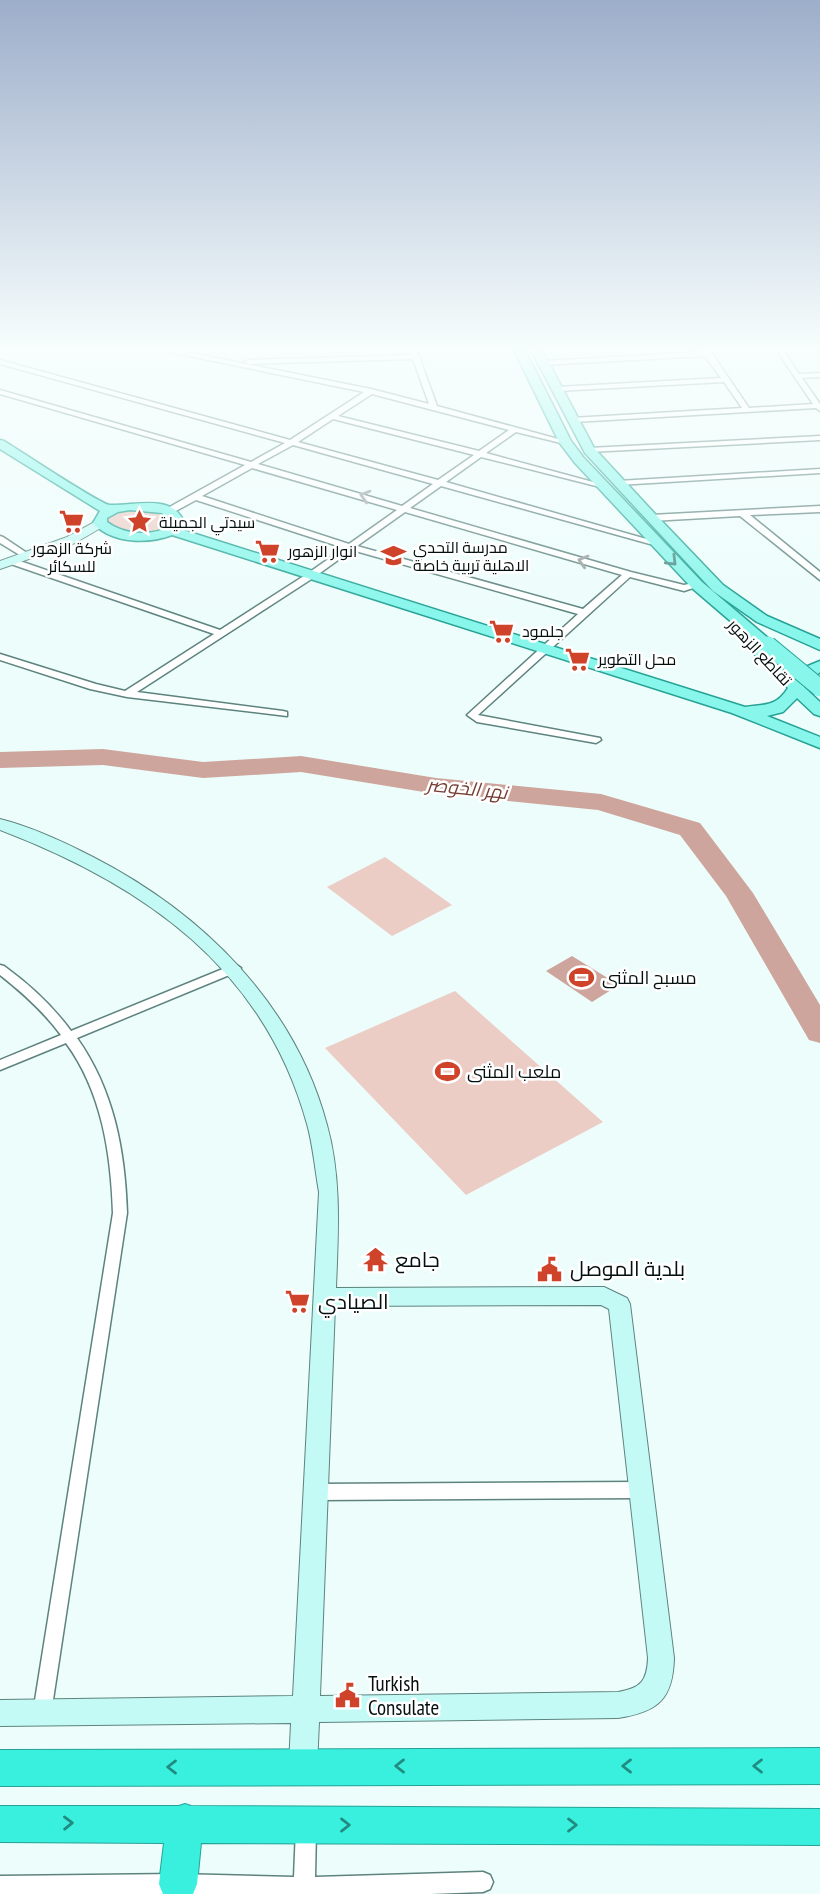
<svg xmlns="http://www.w3.org/2000/svg" width="820" height="1894" font-family="'PT Sans Narrow',Cairo,sans-serif">
	<style>
		.green { fill: #ebcdc6 }
		.water { fill: #cda59c }
		.lines { fill: none; stroke-linecap: round; stroke-linejoin: round }
		.river { fill: #cda59c; fill-rule: evenodd }
		.street-casing { stroke: #5d837e; stroke-width: 3 }
		.secondary-casing { stroke: #5d837e; stroke-width: 2 }
		.primary-casing { stroke: #26a295; stroke-width: 3 }
		.highway-casing { stroke: #26a295; stroke-width: 2 }
		.street { fill: #fff; fill-rule: evenodd }
		.secondary { fill: #c4faf5; fill-rule: evenodd }
		.primary { fill: #88f6eb; fill-rule: evenodd }
		.highway { fill: #39f0de; fill-rule: evenodd }
		.primary-bridge-casing { stroke: #26a295; stroke-width: 19; stroke-linecap: butt }
		.primary-bridge { stroke: #88f6eb; stroke-width: 17 }
		.oneway { stroke: #9a9f9f }
		.oneway2 { stroke: #4c8e88 }
		.oneway3 { stroke: #218b80 }
		.labels { text-anchor: middle; stroke-width: 5; stroke-linejoin: round; paint-order: stroke }
		.far-poi-label { font-size: 16px; fill: #03100e; stroke: #fff; text-anchor: start }
		.far-street-label { font-size: 16px; fill: #03100e; stroke: #fff }
		.poi-label { font-size: 18px; fill: #03100e; stroke: #fff; text-anchor: start }
		.water-label { font-size: 19px; font-style: italic; fill: #763f34; stroke: #fff }
		.near-poi-label { font-size: 21px; fill: #03100e; stroke: #fff; text-anchor: start }
	</style>
	<rect width="100%" height="100%" fill="#edfdfb"/>
	<!-- green -->
	<g class="green">
		<path d="M137,510C149,511 162,511 168,523C153,540 120,532 104,520L110,514Z"/>
		<polygon points="385,857 452,905 392,936 327,887"/>
		<polygon points="455,991 603,1122 466,1195 325,1048"/>
	</g>
	<!-- water -->
	<polygon class="water" points="572,956 619,985 592,1002 546,971"/>
	<g class="lines">
		<!-- river -->
		<polygon class="river" points="103,749 203,762 301,756 436,778 601,794 700,823 753,893 820,1005 820,1043 809,1040 726,896 680,835 598,810 436,794 301,772 203,778 103,765 0,768 0,752"/>
		<defs>
			<g id="street">
				<path d="M150,348H166L371,389L429,404L413,359L248,364L244,362L248,360L411,355L409,348H416L437,406L569,442L565,444L516,432L486,453L604,485L600,487L481,457L446,482L657,542L650,544L441,486L410,508L631,572L684,585L697,582L702,585L684,591L630,577L478,715L600,738L601,740L596,743L477,722L467,715L578,614L352,550L313,578L137,692L283,711L287,712V716L127,697L90,689L0,660V654L96,684L125,691L214,634L8,563V559H14L220,630L307,574L344,548L196,500L172,513H166V509L245,465L0,394V390L251,462L285,443L0,364V360L290,440L364,392ZM372,394L509,430L479,451L338,416ZM333,419L474,455L438,480L298,442ZM293,445L433,484L402,506L258,464ZM252,468L397,510L349,544L202,496ZM405,512L622,575L583,609L357,546Z"/>
				<polygon points="700,348 707,348 711,352 749,408 813,404 775,348 782,348 799,374 820,373 820,377 802,378 820,404 820,411 816,408 574,422 570,420 571,418 742,408 724,382 557,391 553,389 557,387 721,378 705,356 543,365 539,363 543,361 702,352"/>
				<polygon points="820,436 820,440 589,452 585,450 589,448"/>
				<polygon points="820,469 820,473 618,485 614,483 618,481"/>
				<polygon points="820,506 820,512 750,515 820,572 820,580 740,516 651,521 647,518 651,515"/>
				<polygon points="0,536 3,537 30,555 23,557 0,543"/>
				<path d="M235,964L241,968L239,971L77,1038C114,1090 125,1151 127,1213L51,1713L49,1720L42,1722L35,1720L33,1713L113,1213C111,1154 102,1092 66,1043L0,1070V1060L61,1035C43,1011 23,993 0,975V965L4,966C30,985 52,1005 71,1031Z"/>
				<polygon points="639,1482 645,1485 647,1490 645,1495 639,1498 316,1500 310,1497 308,1492 310,1487 316,1484"/>
				<polygon points="306,1819 313,1822 316,1829 315,1877 483,1872 490,1875 493,1882 490,1889 483,1892 430,1894 0,1894 0,1876 178,1874 294,1877 296,1829 299,1822"/>
			</g>
			<g id="secondary">
				<polygon points="100,519 106,523 104,526 75,543 0,569 0,561 67,537"/>
				<path d="M0,819C32,827 64,842 93,857C202,913 295,1004 327,1125C342,1179 338,1233 336,1288L604,1287L627,1298L630,1304L674,1658C673,1699 658,1712 618,1718L319,1722L317,1766L313,1776L303,1780L293,1776L289,1766L291,1723L0,1726V1700L293,1696L319,1192C315,1170 313,1145 307,1124C264,968 144,885 0,830ZM601,1305L609,1309L648,1658C647,1681 641,1688 618,1692L320,1696L335,1306Z"/>
			</g>
			<g id="primary">
				<path d="M513,348H524L571,441L583,457L702,582L776,645L766,649L795,677L803,668L820,661V672L804,687L820,702V716L814,714L797,698L783,712L767,716L820,737V748L732,713L172,535C148,544 112,544 93,523L100,511L0,449V440L4,441C19,450 101,505 110,505C137,506 174,492 186,526L183,530L745,707C765,704 776,707 788,688L740,640L748,636L692,588L575,463L559,442ZM130,510L162,513L172,525C153,537 124,535 107,522V518L118,512Z"/>
				<polygon points="530,348 541,348 594,448 656,515 723,585 767,616 820,639 820,650 757,622 713,591 585,453"/>
			</g>
			<g id="highway">
				<polygon points="820,1748 820,1784 0,1786 0,1750"/>
				<polygon points="185,1804 191,1806 820,1809 820,1845 201,1843 197,1884 193,1894 163,1894 159,1884 164,1843 0,1842 0,1806 179,1806"/>
			</g>
		</defs>
		<!-- street casing -->
		<use href="#street" class="street-casing"/>
		<!-- secondary casing -->
		<use href="#secondary" class="secondary-casing"/>
		<!-- primary casing -->
		<use href="#primary" class="primary-casing"/>
		<!-- highway casing -->
		<use href="#highway" class="highway-casing"/>
		<!-- street -->
		<use href="#street" class="street"/>
		<!-- secondary -->
		<use href="#secondary" class="secondary"/>
		<!-- primary -->
		<use href="#primary" class="primary"/>
		<!-- highway -->
		<use href="#highway" class="highway"/>
		<defs>
			<polyline id="primary-bridge" points="768,645 820,688"/>
		</defs>
		<!-- primary-bridge casing -->
		<use href="#primary-bridge" class="primary-bridge-casing"/>
		<!-- primary-bridge -->
		<use href="#primary-bridge" class="primary-bridge"/>
	</g>
	<!-- one-way arrows -->
	<defs><path id="oneway-chevron" d="M-2-3.5L2.5 0L-2 3.5" fill="none" stroke-width="1.6" stroke-linecap="round" stroke-linejoin="round" transform="scale(1.75)"/></defs>
	<g class="oneway">
		<use href="#oneway-chevron" transform="translate(365 496) rotate(-164)"/>
		<use href="#oneway-chevron" transform="translate(583 561) rotate(-164)"/>
	</g>
	<use class="oneway2" href="#oneway-chevron" transform="translate(672 561) rotate(45)"/>
	<g class="oneway3">
		<use href="#oneway-chevron" transform="translate(400 1766) rotate(180)"/>
		<use href="#oneway-chevron" transform="translate(627 1766) rotate(180)"/>
		<use href="#oneway-chevron" transform="translate(758 1766) rotate(180)"/>
		<use href="#oneway-chevron" transform="translate(172 1767) rotate(180)"/>
		<use href="#oneway-chevron" transform="translate(68 1823) rotate(-1)"/>
		<use href="#oneway-chevron" transform="translate(345 1825)"/>
		<use href="#oneway-chevron" transform="translate(572 1825)"/>
	</g>
	<!-- sky -->
	<linearGradient id="sky" x2="0" y2="1"><stop stop-color="#9daeca"/><stop offset="0.57" stop-color="#f7fefd"/><stop offset="1" stop-color="#f7fefd" stop-opacity="0"/></linearGradient>
	<rect width="820" height="614" fill="url(#sky)"/>
	<!-- icons -->
	<defs>
		<symbol id="supermarket-bare" viewBox="-9 -9 18 18"><path d="M-6-5.5h2.5l.6 2H6L4.5 2H-2.5L-4.4-4H-6ZM-1.5 3.2a1.3 1.3 0 1 0 .1 0ZM3 3.2a1.3 1.3 0 1 0 .1 0Z" fill="#ce4329" stroke="#fff" stroke-width="2.5" paint-order="stroke"/></symbol>
		<symbol id="sight-bare" viewBox="-9 -9 18 18"><path d="M0-6L1.8-2.2L6-1.7L2.9 1.2L3.7 5.4L0 3.3L-3.7 5.4L-2.9 1.2L-6-1.7L-1.8-2.2Z" fill="#ce4329" stroke="#fff" stroke-width="2.5" paint-order="stroke"/></symbol>
		<symbol id="school-bare" viewBox="-9 -9 18 18"><path d="M0-5L7-2L0 1L-7-2ZM-4 1L0 2.5L4 1V4Q0 6-4 4Z" fill="#ce4329" stroke="#fff" stroke-width="2.5" paint-order="stroke"/></symbol>
		<symbol id="stadium-bare" viewBox="-9 -9 18 18"><path d="M0-5a6.5 5 0 1 0 0 10a6.5 5 0 1 0 0-10ZM-3.5-1.8h7v3.6h-7Z" fill="#ce4329" stroke="#fff" stroke-width="2.5" paint-order="stroke"/></symbol>
		<symbol id="temple-bare" viewBox="-9 -9 18 18"><path d="M0-6L5-2H3V0L6.5 2.5H4V6H1.5V3h-3V6H-4V2.5H-6.5L-3 0V-2H-5Z" fill="#ce4329" stroke="#fff" stroke-width="2.5" paint-order="stroke"/></symbol>
		<symbol id="civic-bare" viewBox="-9 -9 18 18"><path d="M-.6-6.5H3V-4.5H.6V-3L4-1V1h2V6H-6V1h2V-1L-.6-3ZM-1.2 2.5V6h2.4V2.5Z" fill="#ce4329" stroke="#fff" stroke-width="2.5" paint-order="stroke"/></symbol>
	</defs>
	<g fill-rule="evenodd">
		<use href="#supermarket-bare" x="54" y="504" width="35" height="35"/>
		<use href="#sight-bare" x="122" y="504" width="35" height="35"/>
		<use href="#supermarket-bare" x="250" y="534" width="35" height="35"/>
		<use href="#school-bare" x="376" y="538" width="35" height="35"/>
		<use href="#supermarket-bare" x="484" y="614" width="35" height="35"/>
		<use href="#supermarket-bare" x="560" y="642" width="35" height="35"/>
		<use href="#stadium-bare" x="564" y="960" width="35" height="35"/>
		<use href="#stadium-bare" x="430" y="1054" width="35" height="35"/>
		<use href="#temple-bare" x="358" y="1242" width="35" height="35"/>
		<use href="#civic-bare" x="532" y="1252" width="35" height="35"/>
		<use href="#supermarket-bare" x="280" y="1284" width="35" height="35"/>
		<use href="#civic-bare" x="330" y="1678" width="35" height="35"/>
	</g>
	<g class="labels">
		<!-- far-poi labels -->
		<g class="far-poi-label">
			<text x="159" y="528">سيدتي الجميلة</text>
			<text x="413" y="553">مدرسة التحدي<tspan x="413" dy="18">الاهلية تربية خاصة</tspan></text>
			<text x="72" y="554" text-anchor="middle">شركة الزهور<tspan x="72" dy="18">للسكائر</tspan></text>
			<text x="288" y="557">انوار الزهور</text>
			<text x="522" y="637">جلمود</text>
			<text x="598" y="665">محل التطوير</text>
		</g>
		<!-- far-street labels -->
		<g class="far-street-label">
			<text transform="translate(760 652) rotate(47)" y="6">تقاطع الزهور</text>
		</g>
		<!-- poi labels -->
		<g class="poi-label">
			<text x="602" y="984">مسبح المثنى</text>
			<text x="467" y="1078">ملعب المثنى</text>
		</g>
		<!-- water labels -->
		<g class="water-label">
			<text transform="translate(467 788) rotate(6)" y="7">نهر الخوصر</text>
		</g>
		<!-- near-poi labels -->
		<g class="near-poi-label">
			<text x="395" y="1267">جامع</text>
			<text x="570" y="1276">بلدية الموصل</text>
			<text x="318" y="1309">الصيادي</text>
			<text x="368" y="1691">Turkish<tspan x="368" dy="24">Consulate</tspan></text>
		</g>
	</g>
</svg>
